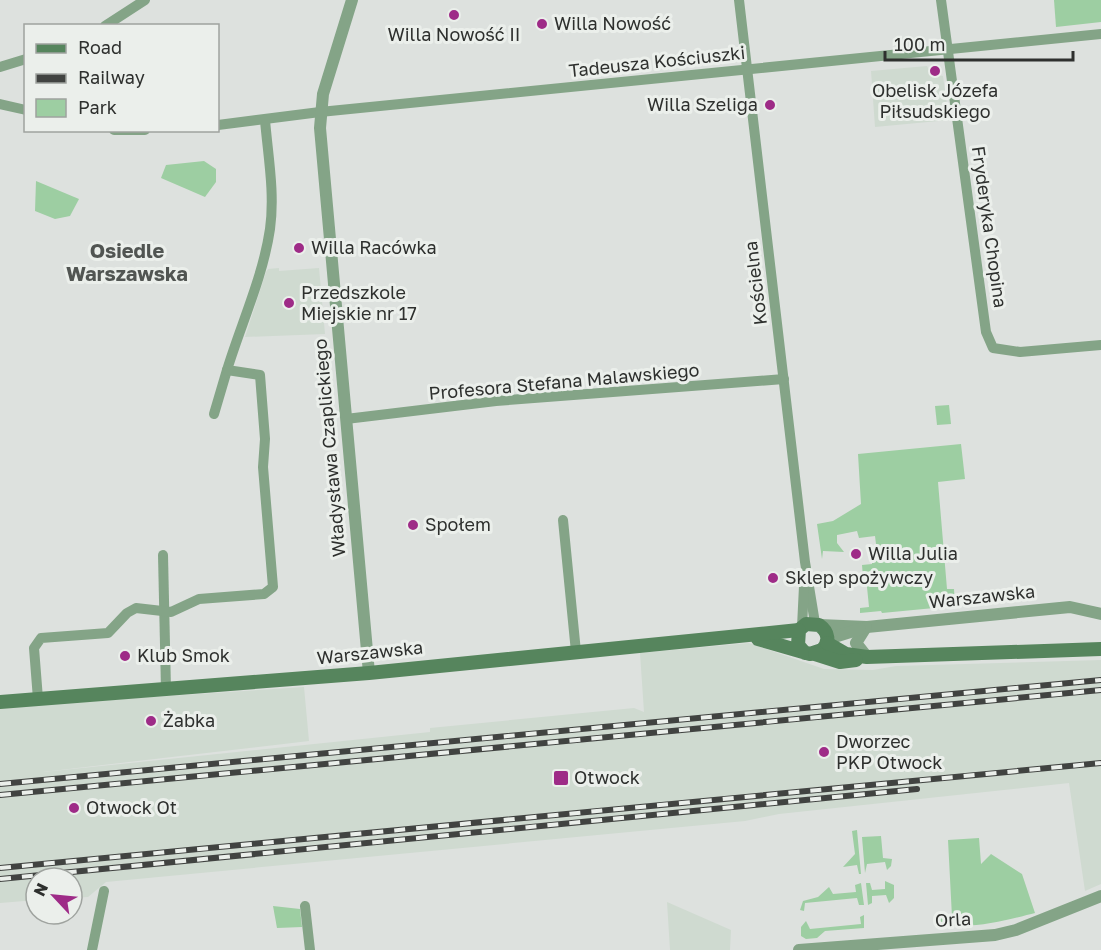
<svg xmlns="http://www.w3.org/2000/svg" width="1101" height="950" font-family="'Golos Text',sans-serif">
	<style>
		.built { fill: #cfdad0 }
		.green { fill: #9dcea2 }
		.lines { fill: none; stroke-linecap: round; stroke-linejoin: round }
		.minor { stroke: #84a487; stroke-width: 10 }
		.tertiary { stroke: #84a487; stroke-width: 12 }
		.secondary { stroke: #56855d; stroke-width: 14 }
		.rail-casing { stroke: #414341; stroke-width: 6 }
		.rail { stroke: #ebefeb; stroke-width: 4; stroke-dasharray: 11; stroke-linecap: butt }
		.poi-dot { fill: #9e2b87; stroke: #ebefeb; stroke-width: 2 }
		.labels { text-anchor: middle; stroke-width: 6; stroke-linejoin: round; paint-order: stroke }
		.poi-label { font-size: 18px; fill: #2e302e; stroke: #ebefeb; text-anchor: start }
		.street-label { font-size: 18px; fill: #2e302e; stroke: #ebefeb }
		.neighbourhood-label { font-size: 20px; font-weight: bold; fill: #515552; stroke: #ebefeb }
	</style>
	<rect width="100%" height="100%" fill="#dde1de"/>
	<!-- built -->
	<g class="built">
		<polygon points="927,66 931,74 943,76 949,120 875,127 871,71"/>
		<polygon points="279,268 279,271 319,268 325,334 245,337 266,272 268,269"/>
		<polygon points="749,643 824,669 873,670 896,666 1101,660 1101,884 1085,891 1069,783 779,814 745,821 106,882 88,897 72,898 72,878 36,878 36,900 0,903 0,707 304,687 309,741 43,772 430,732 430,728 634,708 644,712 640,653"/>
		<polygon points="667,902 731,930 730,950 670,950"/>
	</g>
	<!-- green -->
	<g class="green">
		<polygon points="1054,0 1101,0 1101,22 1056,27"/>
		<polygon points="204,161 216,169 216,182 205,197 161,178 166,165"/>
		<polygon points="36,181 79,199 70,216 55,219 35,211"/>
		<polygon points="949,405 951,424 937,425 935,406"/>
		<polygon points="961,444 965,479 938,482 947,589 954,589 955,606 882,613 881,611 860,613 860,608 869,607 866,577 863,577 862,565 872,564 872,552 877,552 875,536 859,538 857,531 837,535 837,543 844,552 823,551 822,559 817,524 833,521 861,504 858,454"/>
		<polygon points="857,830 861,874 859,874 857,865 843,867 855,854 852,831"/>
		<polygon points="881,836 883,858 892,859 891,866 887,870 885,862 867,864 865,873 862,837"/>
		<path d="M979,838L981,864L991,854L1022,874L1035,913C1015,918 951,936 937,918L952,917L948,840Z"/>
		<polygon points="885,881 894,885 894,898 889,903 886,895 872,896 872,903 868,905 866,883 870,883 872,890 885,889"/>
		<polygon points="861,883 864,905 859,905 857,898 805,903 804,911 800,910 803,901 818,897 829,887 833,894 856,892 855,885"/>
		<polygon points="273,906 300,909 302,927 277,928"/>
		<polygon points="864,915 864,928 825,931 817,938 806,939 801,936 801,927 806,921 810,929 861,924 860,917"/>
	</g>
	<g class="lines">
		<!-- minor -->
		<g class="minor">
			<polyline points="739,0 805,562 815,623"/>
			<polyline points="941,0 986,332 993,348 1020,352 1101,345"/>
			<polyline points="105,26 145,0"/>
			<polyline points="0,67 26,59"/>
			<polyline points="0,104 26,110"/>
			<polyline points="218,125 320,112 1101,34"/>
			<polyline points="114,130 145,130"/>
			<polyline points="214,414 227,370"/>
			<polyline points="346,419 496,401 784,379"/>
			<polyline points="563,520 576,652"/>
			<polyline points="163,555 166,690"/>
			<polyline points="802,627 804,586"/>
			<path d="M38,699L34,648L41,638L108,633L127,613L136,608L171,612L199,599L264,594L273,587L263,467L265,439L260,375L227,370C241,324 263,277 270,229C275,193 268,156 265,120"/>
			<polyline points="305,906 310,950"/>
			<polyline points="92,950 104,891"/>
		</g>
		<!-- tertiary -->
		<g class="tertiary">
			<polyline points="352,0 323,94 320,128 369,673"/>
			<polyline points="819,625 867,627 1070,607 1101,614"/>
			<polyline points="866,627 856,643 867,657"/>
			<polyline points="828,639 860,629"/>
			<polyline points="799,950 995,935 1016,930 1101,896"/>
		</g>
		<!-- secondary -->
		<g class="secondary">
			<path d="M758,639L810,654L822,650C830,642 829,632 819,625L806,624L799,630L798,645L805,653"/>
			<polyline points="827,643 846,654 867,657 1101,649"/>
			<polyline points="815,654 840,662 856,660"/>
			<polyline points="0,702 369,673 799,630"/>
		</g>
		<defs>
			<g id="rail">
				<polyline points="0,784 1101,680"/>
				<polyline points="0,795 1101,690"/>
				<polyline points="0,868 1101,763"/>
				<polyline points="0,879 917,789"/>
			</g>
		</defs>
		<!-- rail casing -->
		<use href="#rail" class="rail-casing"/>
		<!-- rail -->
		<use href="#rail" class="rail"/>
	</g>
	<!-- markers -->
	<g class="poi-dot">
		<circle cx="454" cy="15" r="6"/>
		<circle cx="542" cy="24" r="6"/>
		<circle cx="935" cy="71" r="6"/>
		<circle cx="770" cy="105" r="6"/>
		<circle cx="299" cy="248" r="6"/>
		<circle cx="289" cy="303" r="6"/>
		<circle cx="413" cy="525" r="6"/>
		<circle cx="856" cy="554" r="6"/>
		<circle cx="773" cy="578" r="6"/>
		<circle cx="125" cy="656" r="6"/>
		<circle cx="151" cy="721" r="6"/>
		<circle cx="824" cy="752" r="6"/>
		<rect x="553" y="770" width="16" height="16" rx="3"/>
		<circle cx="74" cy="808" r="6"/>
	</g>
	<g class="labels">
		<!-- poi labels -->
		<g class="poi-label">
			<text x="554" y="30">Willa Nowość</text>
			<text x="454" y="41" text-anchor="middle">Willa Nowość II</text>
			<text x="935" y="97" text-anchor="middle">Obelisk Józefa<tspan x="935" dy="21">Piłsudskiego</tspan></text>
			<text x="758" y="111" text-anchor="end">Willa Szeliga</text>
			<text x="311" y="254">Willa Racówka</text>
			<text x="301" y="299">Przedszkole<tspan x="301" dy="21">Miejskie nr 17</tspan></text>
			<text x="425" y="531">Społem</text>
			<text x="868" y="560">Willa Julia</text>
			<text x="785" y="584">Sklep spożywczy</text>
			<text x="137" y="662">Klub Smok</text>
			<text x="163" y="727">Żabka</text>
			<text x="836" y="748">Dworzec<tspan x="836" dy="21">PKP Otwock</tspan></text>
			<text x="574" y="784">Otwock</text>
			<text x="86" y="814">Otwock Ot</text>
		</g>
		<!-- street labels -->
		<g class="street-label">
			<text transform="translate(657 62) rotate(-6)" y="6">Tadeusza Kościuszki</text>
			<text transform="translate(989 227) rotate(82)" y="6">Fryderyka Chopina</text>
			<text transform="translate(756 283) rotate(-97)" y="6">Kościelna</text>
			<text transform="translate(564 382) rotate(-5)" y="6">Profesora Stefana Malawskiego</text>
			<text transform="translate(330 448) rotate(-95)" y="6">Władysława Czaplickiego</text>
			<text transform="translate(982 597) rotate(-6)" y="6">Warszawska</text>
			<text transform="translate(370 653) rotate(-6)" y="6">Warszawska</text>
			<text transform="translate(953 920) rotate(-3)" y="6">Orla</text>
		</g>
		<!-- neighbourhood labels -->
		<g class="neighbourhood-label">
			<text x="127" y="258">Osiedle<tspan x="127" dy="23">Warszawska</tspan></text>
		</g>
	</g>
	<!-- legend -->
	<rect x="24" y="24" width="195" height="108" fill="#ebefeb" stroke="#9fa39f" stroke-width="1.5"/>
	<rect x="36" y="44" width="30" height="9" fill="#56855d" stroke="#9fa39f" stroke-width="1.5"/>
	<text x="78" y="54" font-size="18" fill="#2e302e">Road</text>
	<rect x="36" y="74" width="30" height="9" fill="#414341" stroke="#9fa39f" stroke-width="1.5"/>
	<text x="78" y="84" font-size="18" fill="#2e302e">Railway</text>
	<rect x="36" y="99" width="30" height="18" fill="#9dcea2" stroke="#9fa39f" stroke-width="1.5"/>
	<text x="78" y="114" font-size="18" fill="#2e302e">Park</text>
	<!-- north arrow -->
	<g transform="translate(54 896) rotate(296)"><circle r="28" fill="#ebefeb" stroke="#9fa39f" stroke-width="1.5"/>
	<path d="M0-4.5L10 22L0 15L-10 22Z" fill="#9e2b87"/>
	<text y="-9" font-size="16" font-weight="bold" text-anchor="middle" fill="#2e302e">N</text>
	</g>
	<!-- scale -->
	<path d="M885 51v9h188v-9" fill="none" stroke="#2e302e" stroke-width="3"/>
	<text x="894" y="51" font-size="18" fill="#2e302e" stroke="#ebefeb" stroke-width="4.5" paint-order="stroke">100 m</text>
</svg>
